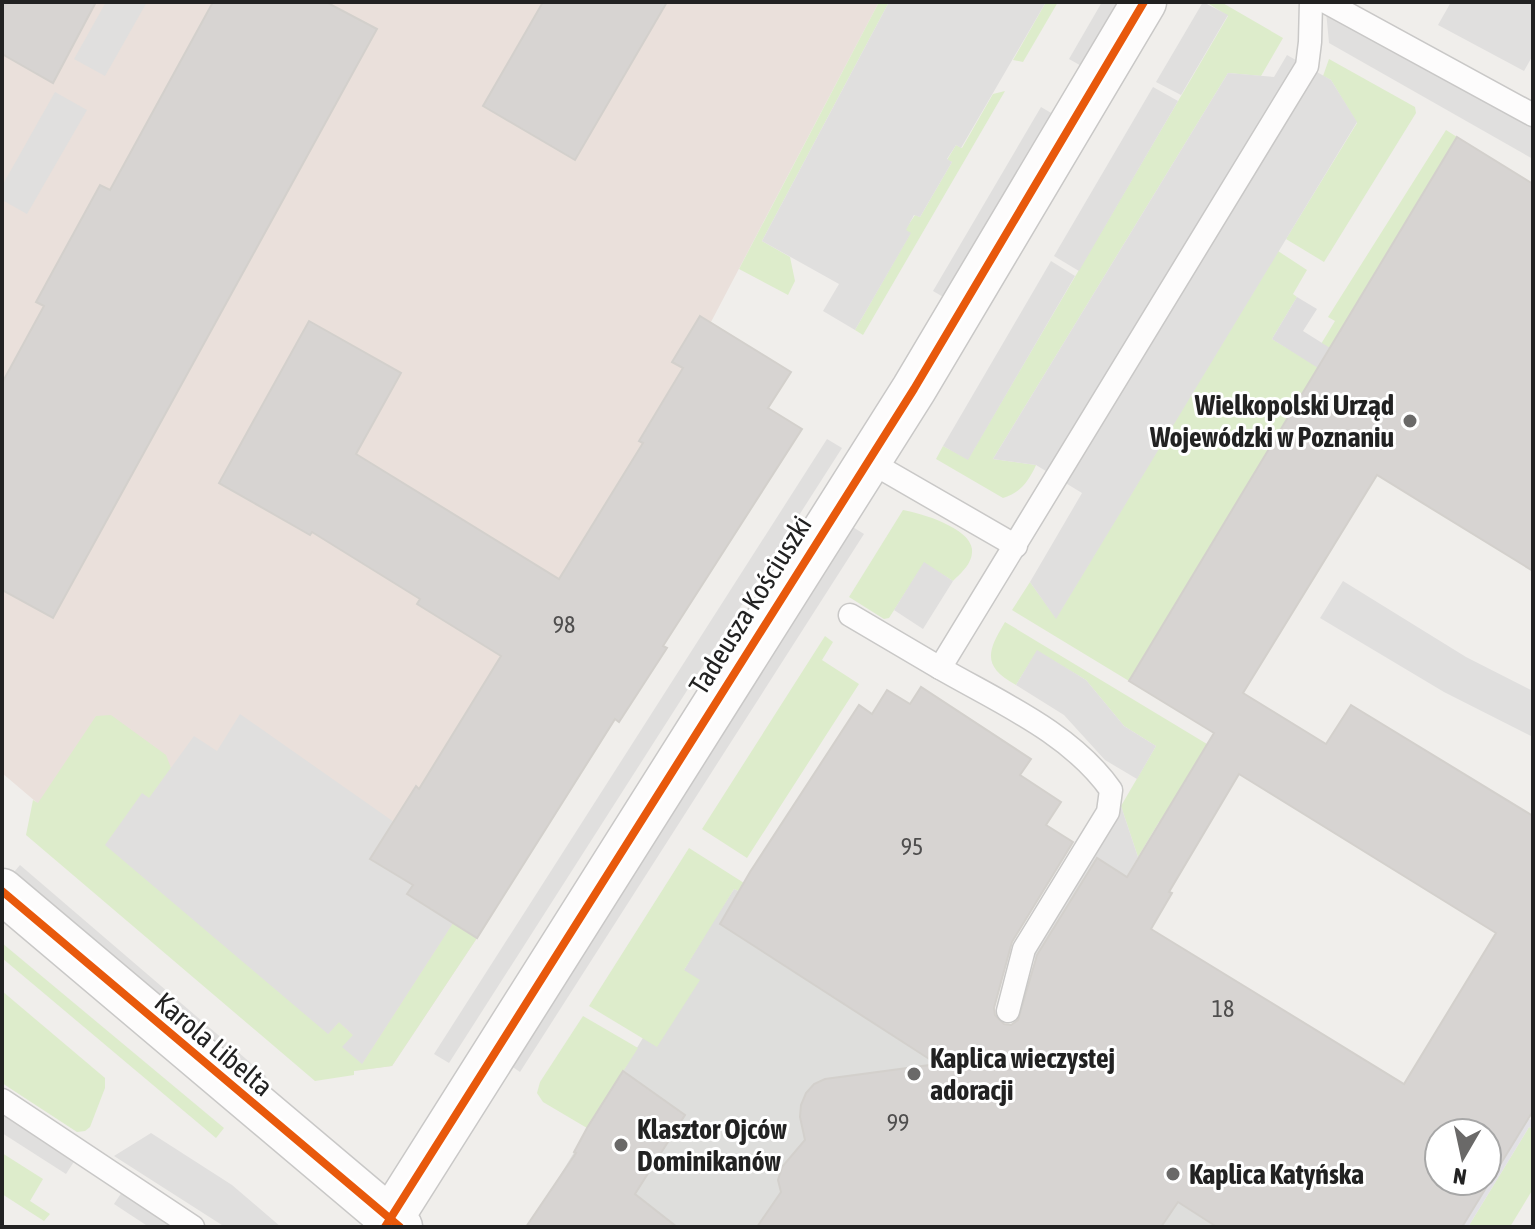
<svg xmlns="http://www.w3.org/2000/svg" width="1535" height="1229" font-family="'Asap Condensed',sans-serif">
	<style>
		.religious { fill: #dededc }
		.military { fill: #eae0db }
		.grass { fill: #ddeccb }
		.parking { fill: #e0dfde }
		.plaza { fill: #e2e1e5 }
		.pier { fill: #dedddd }
		.building { fill: #d7d4d2; stroke: #d3d0cc; stroke-width: 2; fill-rule: evenodd }
		.lines { fill: none; stroke-linecap: round; stroke-linejoin: round }
		.service-casing { stroke: #c9c8c7; stroke-width: 25 }
		.minor-casing { stroke: #c9c8c7; stroke-width: 47 }
		.service { stroke: #fdfcfc; stroke-width: 22 }
		.minor { stroke: #fdfcfc; stroke-width: 44 }
		.cycleway-casing { stroke: #fff; stroke-width: 13 }
		.cycleway { stroke: #e8590c; stroke-width: 8 }
		.poi-dot { fill: #6a6968; stroke: #fff; stroke-width: 3 }
		.labels { text-anchor: middle; stroke-width: 6; stroke-linejoin: round; paint-order: stroke }
		.number-label { font-size: 24px; fill: #4f4e4e }
		.poi-label { font-size: 28px; font-weight: bold; fill: #222; stroke: #fff; text-anchor: start }
		.street-label { font-size: 28px; fill: #222; stroke: #fff }
	</style>
	<rect width="100%" height="100%" fill="#f0eeeb"/>
	<!-- religious -->
	<polygon class="religious" points="744,883 822,933 1289,1227 529,1227 714,920 734,889 739,891"/>
	<!-- military -->
	<polygon class="military" points="2,2 879,2 711,322 791,372 768,408 802,429 663,645 667,648 619,722 615,720 477,938 392,1066 353,1071 2,773"/>
	<!-- grass -->
	<g class="grass">
		<polygon points="879,2 889,2 762,241 790,257 795,281 788,295 739,269"/>
		<polygon points="1046,2 1058,2 1023,62 1013,60"/>
		<path d="M1206,2H1221L1283,38L1261,76L1228,73L993,459L1036,465C1029,481 1020,493 1003,498L936,459L943,446L968,459L1228,16Z"/>
		<polygon points="1329,59 1415,107 1416,113 1324,262 1286,239 1357,123 1331,80 1323,76"/>
		<polygon points="1005,91 863,335 855,330 910,234 905,230 915,215 920,217 952,162 947,160 956,145 962,148 993,94"/>
		<polygon points="1446,130 1457,137 1129,681 1012,610 1030,582 1056,618 1278,251 1307,270 1293,294 1297,297 1272,339 1310,362 1335,321 1328,317"/>
		<path d="M903,510C921,513 970,528 972,549C973,563 962,572 953,581L924,563L889,618L884,619L849,597Z"/>
		<path d="M1005,622L1207,744L1173,801L1175,830L1159,822L1138,857L1121,806L1156,746L1124,726L1086,680L1037,651L1016,685C982,666 987,652 1005,622Z"/>
		<polygon points="825,636 833,642 822,660 859,684 747,858 702,829"/>
		<polygon points="111,715 166,755 171,768 149,799 142,793 328,1034 339,1022 353,1035 362,1064 453,923 477,938 392,1066 354,1071 354,1075 315,1081 26,835 33,800 38,803 96,716"/>
		<polygon points="689,848 744,883 739,891 734,889 684,970 700,980 657,1047 589,1006"/>
		<polygon points="2,943 224,1128 216,1138 2,958"/>
		<polygon points="2,991 105,1078 105,1088 90,1127 85,1131 77,1132 2,1083"/>
		<polygon points="583,1016 638,1048 587,1128 543,1102 537,1093 540,1082"/>
		<polygon points="1529,1127 1533,1129 1533,1189 1510,1227 1468,1227"/>
		<polygon points="2,1153 43,1179 30,1201 50,1214 44,1221 2,1194"/>
	</g>
	<!-- parking -->
	<g class="parking">
		<polygon points="106,2 147,2 105,76 74,59"/>
		<polygon points="889,2 1046,2 961,148 956,145 947,159 952,162 920,217 914,215 906,230 911,233 855,330 823,311 839,284 762,241"/>
		<polygon points="1102,2 1124,2 1085,68 1069,59"/>
		<polygon points="1203,2 1228,15 1181,95 1156,82"/>
		<polygon points="1451,2 1533,2 1533,55 1524,71 1438,25"/>
		<polygon points="1326,11 1533,128 1533,159 1329,43"/>
		<polygon points="1287,55 1331,80 1357,122 1056,619 1030,582 1082,493 1036,465 993,459 1228,73 1274,77"/>
		<polygon points="1153,87 1178,101 1079,271 1054,256"/>
		<polygon points="55,92 87,110 27,214 2,200 2,186"/>
		<polygon points="1041,107 1058,117 950,301 933,291"/>
		<polygon points="1051,261 1075,276 968,460 943,446"/>
		<polygon points="827,439 842,448 449,1063 434,1054"/>
		<polygon points="848,524 864,534 520,1072 504,1061"/>
		<polygon points="924,562 953,581 923,629 894,610"/>
		<polygon points="1343,581 1466,657 1533,691 1533,737 1444,692 1320,618"/>
		<polygon points="1037,650 1086,680 1124,726 1156,746 1137,779 1105,760 1064,715 1016,685"/>
		<polygon points="240,714 394,822 371,860 413,885 407,895 453,923 362,1064 342,1047 353,1035 339,1022 328,1034 105,845 142,793 149,798 194,736 217,751"/>
		<polygon points="1121,806 1138,857 1043,1016 1034,955"/>
		<polygon points="20,865 266,1076 272,1101 9,878"/>
		<polygon points="2,1113 75,1160 66,1174 2,1133"/>
		<polygon points="151,1133 232,1185 281,1227 225,1227 114,1156"/>
		<polygon points="122,1192 177,1227 149,1227 114,1204"/>
	</g>
	<!-- plaza -->
	<polygon class="plaza" points="1528,1118 1533,1121 1533,1129 1529,1127 1468,1227 1462,1227"/>
	<!-- pier -->
	<polygon class="pier" points="1297,297 1317,309 1303,331 1330,348 1318,368 1272,339"/>
	<!-- building -->
	<g class="building">
		<polygon points="2,2 96,2 53,83 2,54"/>
		<polygon points="213,2 326,2 377,29 53,618 2,590 2,383 44,306 36,302 100,185 110,190"/>
		<polygon points="543,2 667,2 575,160 483,106"/>
		<path d="M1457,137L1533,184V571L1377,475L1243,693L1326,744L1351,705L1533,816V1111L1462,1227H1217L1178,1202L1161,1227H757L781,1192L778,1180L782,1167L805,1140L800,1117L801,1105L806,1093L814,1084L825,1079L937,1064L720,924L750,872L859,705L872,714L887,690L910,704L921,687L1031,759L1020,775L1061,802L1046,825L1073,842L1012,942L994,1008L995,1015L1004,1024L1011,1025L1018,1020L1037,955L1097,858L1127,877L1214,733L1129,681ZM1239,774L1496,933L1404,1084L1151,929L1172,893L1169,892ZM1439,1133H1487V1181H1439Z"/>
		<polygon points="700,316 791,372 768,408 802,429 663,646 667,648 619,722 615,719 477,938 407,894 413,885 370,859 416,786 419,789 501,656 417,604 420,599 312,532 310,535 219,483 309,321 401,373 356,454 559,579 643,443 639,441 683,368 672,362"/>
		<polygon points="623,1071 685,1115 635,1194 677,1227 526,1227 576,1153 574,1152 587,1128"/>
	</g>
	<g class="lines">
		<defs>
			<g id="service">
				<polyline points="1326,2 1533,115"/>
				<polyline points="867,460 1016,546"/>
				<polyline points="850,615 940,668 1307,66 1310,42 1311,2"/>
				<path d="M940,668C999,702 1071,733 1111,790L1108,812L1024,949L1008,1011"/>
				<polyline points="2,1100 193,1227"/>
			</g>
			<g id="minor">
				<polyline points="2,891 400,1227"/>
				<polyline points="385,1227 914,389 1144,2"/>
			</g>
		</defs>
		<!-- service casing -->
		<use href="#service" class="service-casing"/>
		<!-- minor casing -->
		<use href="#minor" class="minor-casing"/>
		<!-- service -->
		<use href="#service" class="service"/>
		<!-- minor -->
		<use href="#minor" class="minor"/>
		<defs>
			<g id="cycleway">
				<polyline points="2,891 400,1227"/>
				<polyline points="385,1227 914,389 1144,2"/>
			</g>
		</defs>
		<!-- cycleway casing -->
		<use href="#cycleway" class="cycleway-casing"/>
		<!-- cycleway -->
		<use href="#cycleway" class="cycleway"/>
	</g>
	<!-- markers -->
	<g class="poi-dot">
		<circle cx="1410" cy="421" r="8"/>
		<circle cx="914" cy="1074" r="8"/>
		<circle cx="621" cy="1145" r="8"/>
		<circle cx="1173" cy="1174" r="8"/>
	</g>
	<g class="labels">
		<!-- number labels -->
		<g class="number-label">
			<text x="564" y="633">98</text>
			<text x="912" y="855">95</text>
			<text x="1223" y="1017">18</text>
			<text x="898" y="1131">99</text>
		</g>
		<!-- poi labels -->
		<g class="poi-label">
			<text x="1394" y="415" text-anchor="end">Wielkopolski Urząd<tspan x="1394" dy="32">Wojewódzki w Poznaniu</tspan></text>
			<text x="930" y="1068">Kaplica wieczystej<tspan x="930" dy="32">adoracji</tspan></text>
			<text x="637" y="1139">Klasztor Ojców<tspan x="637" dy="32">Dominikanów</tspan></text>
			<text x="1189" y="1184">Kaplica Katyńska</text>
		</g>
		<!-- street labels -->
		<g class="street-label">
			<text transform="translate(750 605) rotate(-58)" y="10">Tadeusza Kościuszki</text>
			<text transform="translate(214 1044) rotate(40)" y="10">Karola Libelta</text>
		</g>
	</g>
	<!-- border -->
	<rect width="1535" height="1229" fill="none" stroke="#222222" stroke-width="8"/>
	<!-- north arrow -->
	<g transform="translate(1463 1157) rotate(189)"><circle r="38" fill="#ffffff" stroke="#a7a7a7" stroke-width="2"/>
	<path d="M0-6L14 30L0 20L-14 30Z" fill="#6a6968"/>
	<text y="-12" font-size="22" font-weight="bold" text-anchor="middle" fill="#222222">N</text>
	</g>
</svg>
